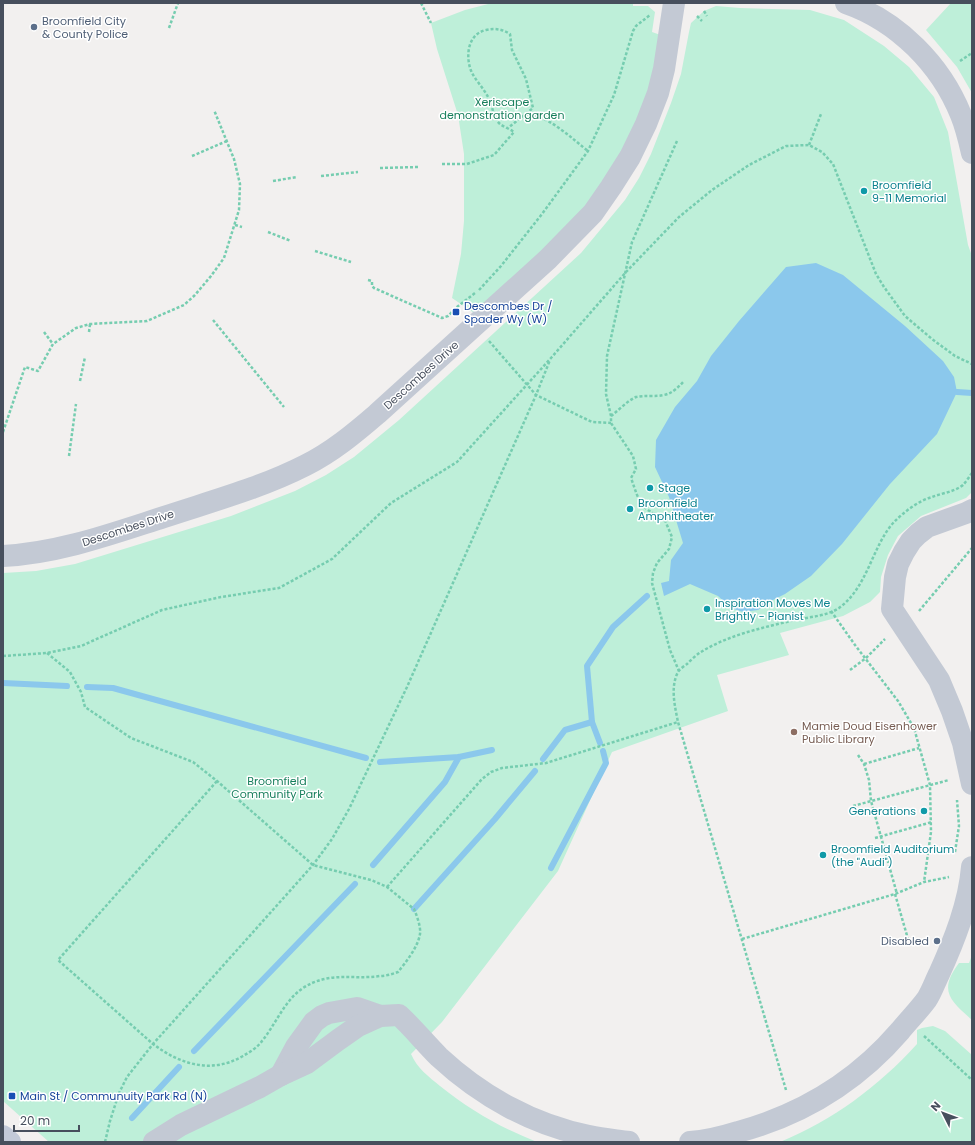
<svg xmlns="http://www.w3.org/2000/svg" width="975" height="1145" font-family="Poppins,sans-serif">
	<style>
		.green { fill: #beefd9 }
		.water { fill: #8bc8ec }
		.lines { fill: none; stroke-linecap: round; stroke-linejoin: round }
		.stream { stroke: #8bc8ec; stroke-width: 6 }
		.path { stroke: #76cdb0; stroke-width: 2.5; stroke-dasharray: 3 2; stroke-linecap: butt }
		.minor { stroke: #c3c9d4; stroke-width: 22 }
		.secondary { stroke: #c2c9d8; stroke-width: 22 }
		.service-dot { fill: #5c6f8a; stroke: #fff; stroke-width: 1.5 }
		.culture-dot { fill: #0f9aa8; stroke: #fff; stroke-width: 1.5 }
		.transit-dot { fill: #1a4fb4; stroke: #fff; stroke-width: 1.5 }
		.education-dot { fill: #8d6e63; stroke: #fff; stroke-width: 1.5 }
		.labels { text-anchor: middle; stroke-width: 3; stroke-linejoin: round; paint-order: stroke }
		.service-label { font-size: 11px; fill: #4e5e75; stroke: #fff; text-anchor: start }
		.park-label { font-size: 11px; fill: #177f5c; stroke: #fff }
		.culture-label { font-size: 11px; fill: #0d838f; stroke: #fff; text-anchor: start }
		.transit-label { font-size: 11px; fill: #164399; stroke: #fff; text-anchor: start }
		.street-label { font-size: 11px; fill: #474f5d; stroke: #fff }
		.education-label { font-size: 11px; fill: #785e54; stroke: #fff; text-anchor: start }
	</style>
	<rect width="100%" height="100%" fill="#f2f0ef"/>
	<!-- green -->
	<g class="green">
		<polygon points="492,3 633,3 633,6 648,6 655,12 652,32 669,38 630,157 483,319 452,298 461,254 464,221 464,154 458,115 437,49 431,23 465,10"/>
		<polygon points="951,3 972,3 972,93 957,67 926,30"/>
		<path d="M716,6L740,8L810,10L844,20L884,46L909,67L934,97L948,132L968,245L972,256V492L966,498L921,516L898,536L888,555L881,577L880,592L870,602L843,616L780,633L789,655L717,675L728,711L612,752L558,871L442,1022L411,1054C417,1068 429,1077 440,1086C470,1110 501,1128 537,1142H49L3,1101V573L36,571L75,564L231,516L295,491L326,475L354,457L399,420L581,253L625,200L639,178L651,154L671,103L681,74L689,32L691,23L704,11Z"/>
		<path d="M972,955V1020C950,1000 938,991 959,963H969Z"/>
		<path d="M933,1026L945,1031L972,1055V1142H780C833,1120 878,1087 917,1044V1030L922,1028Z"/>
	</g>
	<!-- water -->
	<polygon class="water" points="816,263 843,275 905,326 943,361 954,377 957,392 937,434 890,484 842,544 811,576 785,594 769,602 758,610 743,612 731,608 718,596 690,584 664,596 661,583 669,581 671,560 683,543 669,497 655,467 656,440 675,407 697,381 711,356 739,321 786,267"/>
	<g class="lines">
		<!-- stream -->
		<g class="stream">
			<polyline points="957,392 972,393"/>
			<polyline points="3,683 67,686"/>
			<polyline points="87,687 113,688 366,758"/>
			<polyline points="600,743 592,722 587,666 613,627 647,596"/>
			<polyline points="543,759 565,730 592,722"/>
			<polyline points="380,762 459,757 492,750"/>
			<polyline points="373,865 445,782 459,757"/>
			<polyline points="551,868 606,763 603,751"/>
			<polyline points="414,909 495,819 535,771"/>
			<polyline points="194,1051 355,884"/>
			<polyline points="132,1118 179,1067"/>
		</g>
		<!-- path -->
		<g class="path">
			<polyline points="421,3 431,23"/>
			<polyline points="704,11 707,16"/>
			<polyline points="697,16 702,21"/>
			<polyline points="169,28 178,3"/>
			<polyline points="960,61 972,53"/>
			<path d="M525,115C542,110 575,141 588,151"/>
			<path d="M677,141L632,242L607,356L606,394L611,416V423L633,456L636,469L631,478C640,503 639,508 664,518L672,537L669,549L657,563L653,573L652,583L670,650L679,671"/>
			<polyline points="809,145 821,114"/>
			<polyline points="192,156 227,141"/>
			<path d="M442,164H467L494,155L514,132C510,129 504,127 500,124C493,118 493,107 489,99C485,90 477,82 472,73C465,58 467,34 486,30C495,28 502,29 510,34L512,50L526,79L533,108L508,128"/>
			<polyline points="380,168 418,167"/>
			<polyline points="321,176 358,172"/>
			<polyline points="273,181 297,177"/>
			<polyline points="235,225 242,227"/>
			<polyline points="268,232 291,241"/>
			<polyline points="315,251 351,262"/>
			<polyline points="368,280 372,281 372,286 374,288 442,318 448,316 457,307 475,293"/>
			<polyline points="479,290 501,266 542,214 588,151 614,95 633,31 636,26 650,15"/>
			<polyline points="213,320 284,407"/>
			<polyline points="44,332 53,344"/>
			<polyline points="89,332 90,324"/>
			<polyline points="489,341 536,395 592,422 611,423"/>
			<polyline points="80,381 85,357"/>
			<path d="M611,416C619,410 627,401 636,397C641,396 646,396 652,396C668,396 673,393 684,381"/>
			<polyline points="3,432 25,367 38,371 53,344 76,328 90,324 147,321 184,305 195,295 211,276 224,258 239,210 240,184 234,159 214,110"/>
			<polyline points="69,456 76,404"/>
			<polyline points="831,611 855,645 898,701 914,728 930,785 931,832 924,882"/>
			<polyline points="919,611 972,548"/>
			<path d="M47,653L70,672L81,692L85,707L131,738L193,762L217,781L313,865L371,880L387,887L414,909C417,916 421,927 420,934C418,947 406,962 398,972C392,974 386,976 380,976C353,980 329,971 303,988C284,1001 276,1024 262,1041C258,1047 250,1052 243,1056C212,1074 181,1065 153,1044L58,960L217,781"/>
			<polyline points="3,656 47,653 81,646 162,610 221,597 279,588 332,559 391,503 457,462 551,358 626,272 679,217 712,190 749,165 786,146 809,145 822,152 833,164 876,274 884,287 905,316 932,339 955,356 972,364"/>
			<polyline points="850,670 866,658 885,639"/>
			<polyline points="858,755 864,764 869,780 871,801 897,894"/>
			<polyline points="864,764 919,748"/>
			<polyline points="853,806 949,780"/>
			<polyline points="875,838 932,822"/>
			<polyline points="955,852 959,826 957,800"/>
			<polyline points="387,887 482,779 491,772 502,768 546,763 678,722"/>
			<polyline points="895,894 908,939"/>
			<polyline points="742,939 895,894 924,882 949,877"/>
			<polyline points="924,1036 972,1080"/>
			<path d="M786,1090L678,722C675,707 670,687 678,672C680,669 684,666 687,664C691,660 696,655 701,652C728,635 765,627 795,620C809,617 827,616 839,608C868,587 872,546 894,522C904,512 918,501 932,497C942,493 954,492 963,485C966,482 969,477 972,473"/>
			<polyline points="105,1142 110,1121 119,1093 127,1077 153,1044 313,865 332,839 349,809 407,687 536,395 550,360"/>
		</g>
		<!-- minor -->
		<g class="minor">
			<path d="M846,3C898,21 941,65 961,115C966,127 969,140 972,153"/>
			<polyline points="972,510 966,513 927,527 918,534 911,541 904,552 898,564 895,577 892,609 939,680 952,711 963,743 972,784"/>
			<path d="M3,556C59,553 111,534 164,517C212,501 261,488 306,465C332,452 355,433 377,414L548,259L593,213L611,187L630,157L646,124L658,93L664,69L674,3"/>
			<polyline points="281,1075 296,1047 314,1022 322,1016 329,1013 357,1008 380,1016"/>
			<path d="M154,1142L181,1125L260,1087L281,1075L307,1063L338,1040L358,1026L380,1016L399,1015C413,1028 425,1043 439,1057C481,1096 533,1125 589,1136C602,1139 615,1140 629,1142"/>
			<path d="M690,1142C706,1141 722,1137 738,1132C801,1115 857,1081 900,1031C909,1020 919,1010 927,999C932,991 935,982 939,974C954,941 969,904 972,867"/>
		</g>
		<!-- secondary -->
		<polyline class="secondary" points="3,1136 10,1142"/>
	</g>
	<!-- markers -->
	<g class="service-dot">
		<circle cx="34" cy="27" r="4"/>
		<circle cx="937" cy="941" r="4"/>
	</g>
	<g class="culture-dot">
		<circle cx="864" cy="191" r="4"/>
		<circle cx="650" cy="488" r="4"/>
		<circle cx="630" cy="509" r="4"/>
		<circle cx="707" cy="609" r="4"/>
		<circle cx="924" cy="811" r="4"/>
		<circle cx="823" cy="855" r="4"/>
	</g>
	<g class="transit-dot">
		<rect x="452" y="308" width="8" height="8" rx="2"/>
		<rect x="8" y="1092" width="8" height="8" rx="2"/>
	</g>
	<circle class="education-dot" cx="794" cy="732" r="4"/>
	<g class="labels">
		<!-- service labels -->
		<g class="service-label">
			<text x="42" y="25">Broomfield City<tspan x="42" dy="13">&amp; County Police</tspan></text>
			<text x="929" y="945" text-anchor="end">Disabled</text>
		</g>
		<!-- park labels -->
		<g class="park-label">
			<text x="502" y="106">Xeriscape<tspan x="502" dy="13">demonstration garden</tspan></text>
			<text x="277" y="785">Broomfield<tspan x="277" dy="13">Community Park</tspan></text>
		</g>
		<!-- culture labels -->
		<g class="culture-label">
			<text x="872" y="189">Broomfield<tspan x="872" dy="13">9-11 Memorial</tspan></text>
			<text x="658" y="492">Stage</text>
			<text x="638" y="507">Broomfield<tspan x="638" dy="13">Amphitheater</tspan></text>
			<text x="715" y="607">Inspiration Moves Me<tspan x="715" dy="13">Brightly - Pianist</tspan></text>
			<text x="916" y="815" text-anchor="end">Generations</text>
			<text x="831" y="853">Broomfield Auditorium<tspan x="831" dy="13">(the "Audi")</tspan></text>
		</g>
		<!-- transit labels -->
		<g class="transit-label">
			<text x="464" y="310">Descombes Dr /<tspan x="464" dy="13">Spader Wy (W)</tspan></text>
			<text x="20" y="1100">Main St / Communuity Park Rd (N)</text>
		</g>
		<!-- street labels -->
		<g class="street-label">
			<text transform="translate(421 375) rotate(-42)" y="4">Descombes Drive</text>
			<text transform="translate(128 528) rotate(-18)" y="4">Descombes Drive</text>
		</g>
		<!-- education labels -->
		<g class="education-label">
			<text x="802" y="730">Mamie Doud Eisenhower<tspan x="802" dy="13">Public Library</tspan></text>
		</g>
	</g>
	<!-- border -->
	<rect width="975" height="1145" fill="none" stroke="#474f5d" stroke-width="8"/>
	<!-- north arrow -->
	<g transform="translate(943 1113) rotate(312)" stroke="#ffffff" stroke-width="3" paint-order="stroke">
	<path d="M0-3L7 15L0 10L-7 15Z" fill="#474f5d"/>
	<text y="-6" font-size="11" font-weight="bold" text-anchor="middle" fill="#474f5d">N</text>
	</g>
	<!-- scale -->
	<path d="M14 1125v6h65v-6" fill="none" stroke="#474f5d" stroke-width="2"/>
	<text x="20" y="1125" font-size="12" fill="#474f5d" stroke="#ffffff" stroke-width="3" paint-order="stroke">20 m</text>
</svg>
